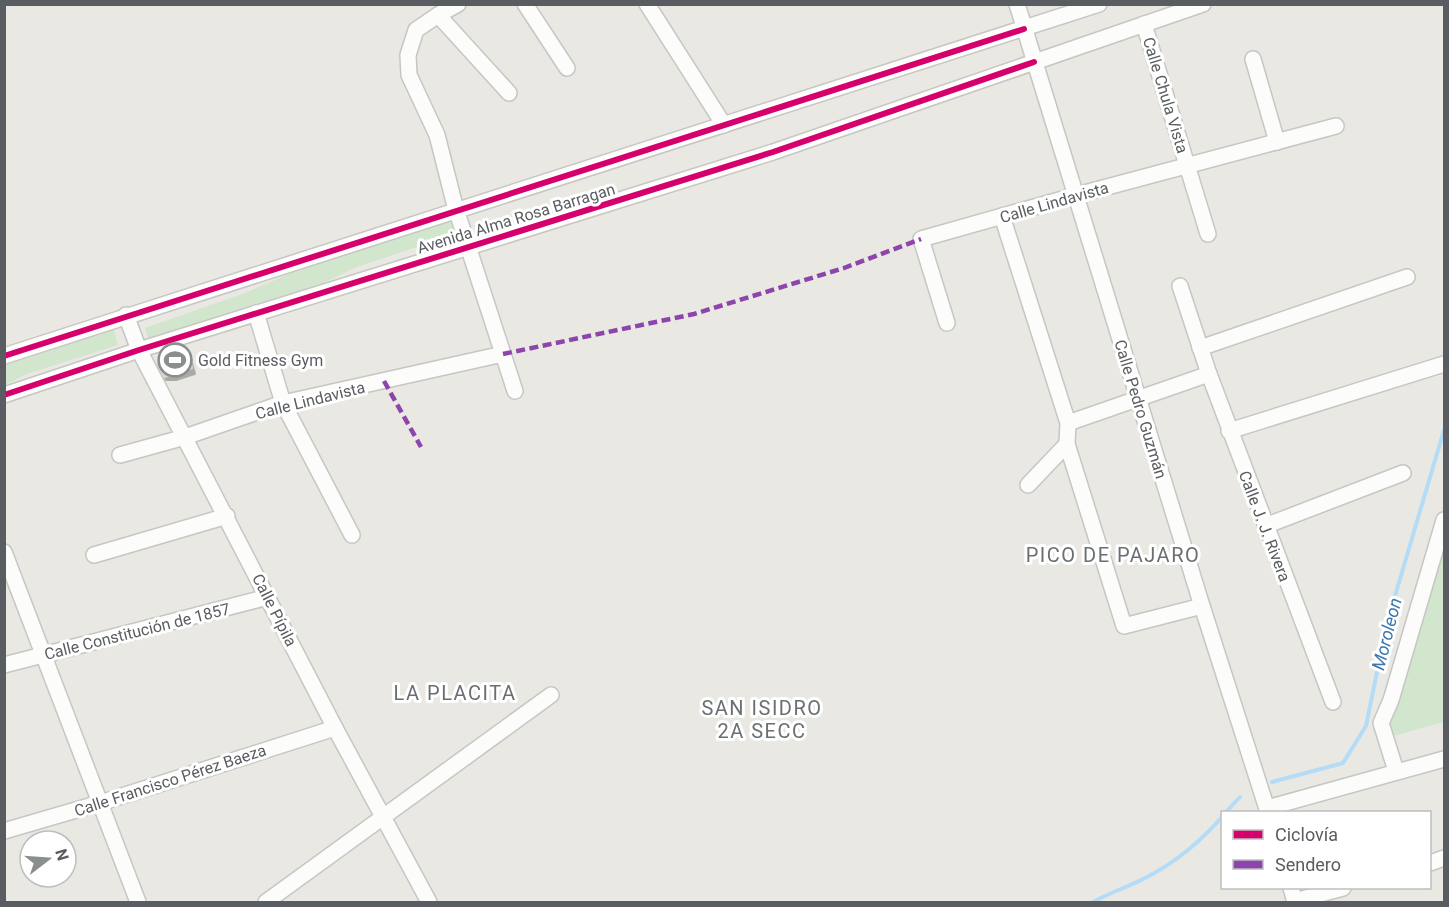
<svg xmlns="http://www.w3.org/2000/svg" width="1449" height="907" font-family="Roboto,sans-serif">
	<style>
		.green { fill: #d1e6cd }
		.lines { fill: none; stroke-linecap: round; stroke-linejoin: round }
		.stream { stroke: #b4dcf7; stroke-width: 4 }
		.building { fill: #d0cfcc; stroke: #d8d7d2; stroke-width: 1.5; filter: url(#shadow) }
		.minor-casing { stroke: #c6c6c5; stroke-width: 18 }
		.minor { stroke: #fcfcfb; stroke-width: 15 }
		.quiet { stroke: #8e44ad; stroke-width: 4.5; stroke-dasharray: 9 4.5; stroke-linecap: butt }
		.cycleway-casing { stroke: #fff; stroke-width: 10 }
		.cycleway { stroke: #d6006c; stroke-width: 6 }
		.labels { text-anchor: middle; stroke-width: 6; stroke-linejoin: round; paint-order: stroke }
		.street-label { font-size: 16px; fill: #595d61; stroke: #fff }
		.poi-label { font-size: 16px; fill: #595d61; stroke: #fff; text-anchor: start }
		.water-label { font-size: 18px; font-style: italic; fill: #3a78b1; stroke: #fff }
		.quarter-label { font-size: 20px; letter-spacing: 1.5px; fill: #6a6f73; stroke: #fff }
	</style>
	<defs>
		<filter id="shadow"><feDropShadow dx="3.5" dy="6" stdDeviation="0" flood-color="#0004"/></filter>
	</defs>
	<rect width="100%" height="100%" fill="#e9e8e3"/>
	<!-- green -->
	<g class="green">
		<polygon points="451,221 455,234 357,267 315,287 149,341 145,328 245,293 291,273"/>
		<polygon points="114,330 118,345 27,374 5,385 5,365"/>
		<polygon points="1444,520 1444,722 1386,738 1391,700"/>
	</g>
	<g class="lines">
		<!-- stream -->
		<g class="stream">
			<polyline points="1272,782 1343,763 1366,726 1387,623 1444,430"/>
			<polyline points="1226,812 1240,797"/>
			<path d="M1093,902C1111,892 1131,886 1149,876C1177,861 1201,841 1222,817"/>
		</g>
	</g>
	<!-- building -->
	<polygon class="building" points="185,346 192,368 164,377 158,366 166,352"/>
	<g class="lines">
		<defs>
			<g id="minor">
				<polyline points="458,4 438,15 416,30 408,55 409,75 437,135 455,206 515,391"/>
				<polyline points="525,4 567,68"/>
				<polyline points="647,4 724,125"/>
				<polyline points="1017,4 1202,606 1268,812"/>
				<polyline points="438,15 509,93"/>
				<polyline points="1144,24 1208,234"/>
				<polyline points="1253,59 1277,142"/>
				<polyline points="1002,216 1068,423 1067,444 1124,626 1202,606"/>
				<polyline points="1180,286 1209,374 1333,702"/>
				<polyline points="256,313 283,403 352,535"/>
				<polyline points="126,315 139,350 335,728 429,902"/>
				<polyline points="947,323 921,239 1077,195 1336,126"/>
				<polyline points="1200,348 1407,277"/>
				<polyline points="4,356 1099,4"/>
				<polyline points="4,395 139,350 773,152 1203,4"/>
				<polyline points="1068,423 1209,374"/>
				<polyline points="1229,431 1444,364"/>
				<polyline points="120,455 185,437 283,403 503,354"/>
				<polyline points="1028,485 1067,444"/>
				<polyline points="1265,526 1403,473"/>
				<polyline points="4,552 138,902"/>
				<polyline points="94,555 227,516"/>
				<polyline points="4,665 268,597"/>
				<polyline points="1396,771 1381,723 1391,700 1444,520"/>
				<polyline points="1267,808 1444,759"/>
				<polyline points="4,831 100,803 335,728"/>
				<polyline points="1430,863 1444,858"/>
				<polyline points="1291,888 1295,902"/>
				<polyline points="1295,901 1343,888"/>
				<polyline points="266,902 551,695"/>
			</g>
		</defs>
		<!-- minor casing -->
		<use href="#minor" class="minor-casing"/>
		<!-- minor -->
		<use href="#minor" class="minor"/>
		<!-- quiet -->
		<g class="quiet">
			<polyline points="503,354 694,314 844,268 921,239"/>
			<polyline points="384,381 421,447"/>
		</g>
		<defs>
			<g id="cycleway">
				<polyline points="4,356 1024,29"/>
				<polyline points="4,395 139,350 773,152 1034,62"/>
			</g>
		</defs>
		<!-- cycleway casing -->
		<use href="#cycleway" class="cycleway-casing"/>
		<!-- cycleway -->
		<use href="#cycleway" class="cycleway"/>
	</g>
	<!-- icons -->
	<defs>
		<symbol id="stadium-ring" viewBox="-11 -11 22 22"><circle r="9.5" fill="#fff" stroke="#8b8e8e" stroke-width="1.5"/><path d="M0-5a6.5 5 0 1 0 0 10a6.5 5 0 1 0 0-10ZM-3.5-1.8h7v3.6h-7Z" fill="#8b8e8e"/></symbol>
	</defs>
	<g fill-rule="evenodd">
		<use href="#stadium-ring" x="156" y="341" width="38" height="38"/>
	</g>
	<g class="labels">
		<!-- street labels -->
		<g class="street-label">
			<text transform="translate(1166 95) rotate(73)" y="6">Calle Chula Vista</text>
			<text transform="translate(1054 202) rotate(-16)" y="6">Calle Lindavista</text>
			<text transform="translate(516 218) rotate(-17)" y="6">Avenida Alma Rosa Barragan</text>
			<text transform="translate(310 400) rotate(-14)" y="6">Calle Lindavista</text>
			<text transform="translate(1141 409) rotate(73)" y="6">Calle Pedro Guzmán</text>
			<text transform="translate(1265 526) rotate(69)" y="6">Calle J. J. Rivera</text>
			<text transform="translate(275 610) rotate(63)" y="6">Calle Pípila</text>
			<text transform="translate(137 631) rotate(-14)" y="6">Calle Constitución de 1857</text>
			<text transform="translate(170 780) rotate(-18)" y="6">Calle Francisco Pérez Baeza</text>
		</g>
		<!-- poi labels -->
		<g class="poi-label">
			<text x="198" y="366">Gold Fitness Gym</text>
		</g>
		<!-- water labels -->
		<g class="water-label">
			<text transform="translate(1387 634) rotate(-76)" y="6">Moroleon</text>
		</g>
		<!-- quarter labels -->
		<g class="quarter-label">
			<text x="1113" y="562">PICO DE PAJARO</text>
			<text x="455" y="700">LA PLACITA</text>
			<text x="762" y="715">SAN ISIDRO<tspan x="762" dy="23">2A SECC</tspan></text>
		</g>
	</g>
	<!-- border -->
	<rect width="1449" height="907" fill="none" stroke="#595d61" stroke-width="12"/>
	<!-- legend -->
	<rect x="1221" y="811" width="210" height="78" fill="#ffffff" stroke="#bdbec0" stroke-width="1.5"/>
	<rect x="1233" y="830" width="30" height="9" fill="#d6006c" stroke="#bdbec0" stroke-width="1.5"/>
	<text x="1275" y="841" font-size="18" fill="#595d61">Ciclovía</text>
	<rect x="1233" y="860" width="30" height="9" fill="#8e44ad" stroke="#bdbec0" stroke-width="1.5"/>
	<text x="1275" y="871" font-size="18" fill="#595d61">Sendero</text>
	<!-- north arrow -->
	<g transform="translate(48 859) rotate(73)"><circle r="28" fill="#ffffff" stroke="#bdbec0" stroke-width="1.5"/>
	<path d="M0-4.5L10 22L0 15L-10 22Z" fill="#8b8e8e"/>
	<text y="-9" font-size="16" font-weight="bold" text-anchor="middle" fill="#595d61">N</text>
	</g>
</svg>
